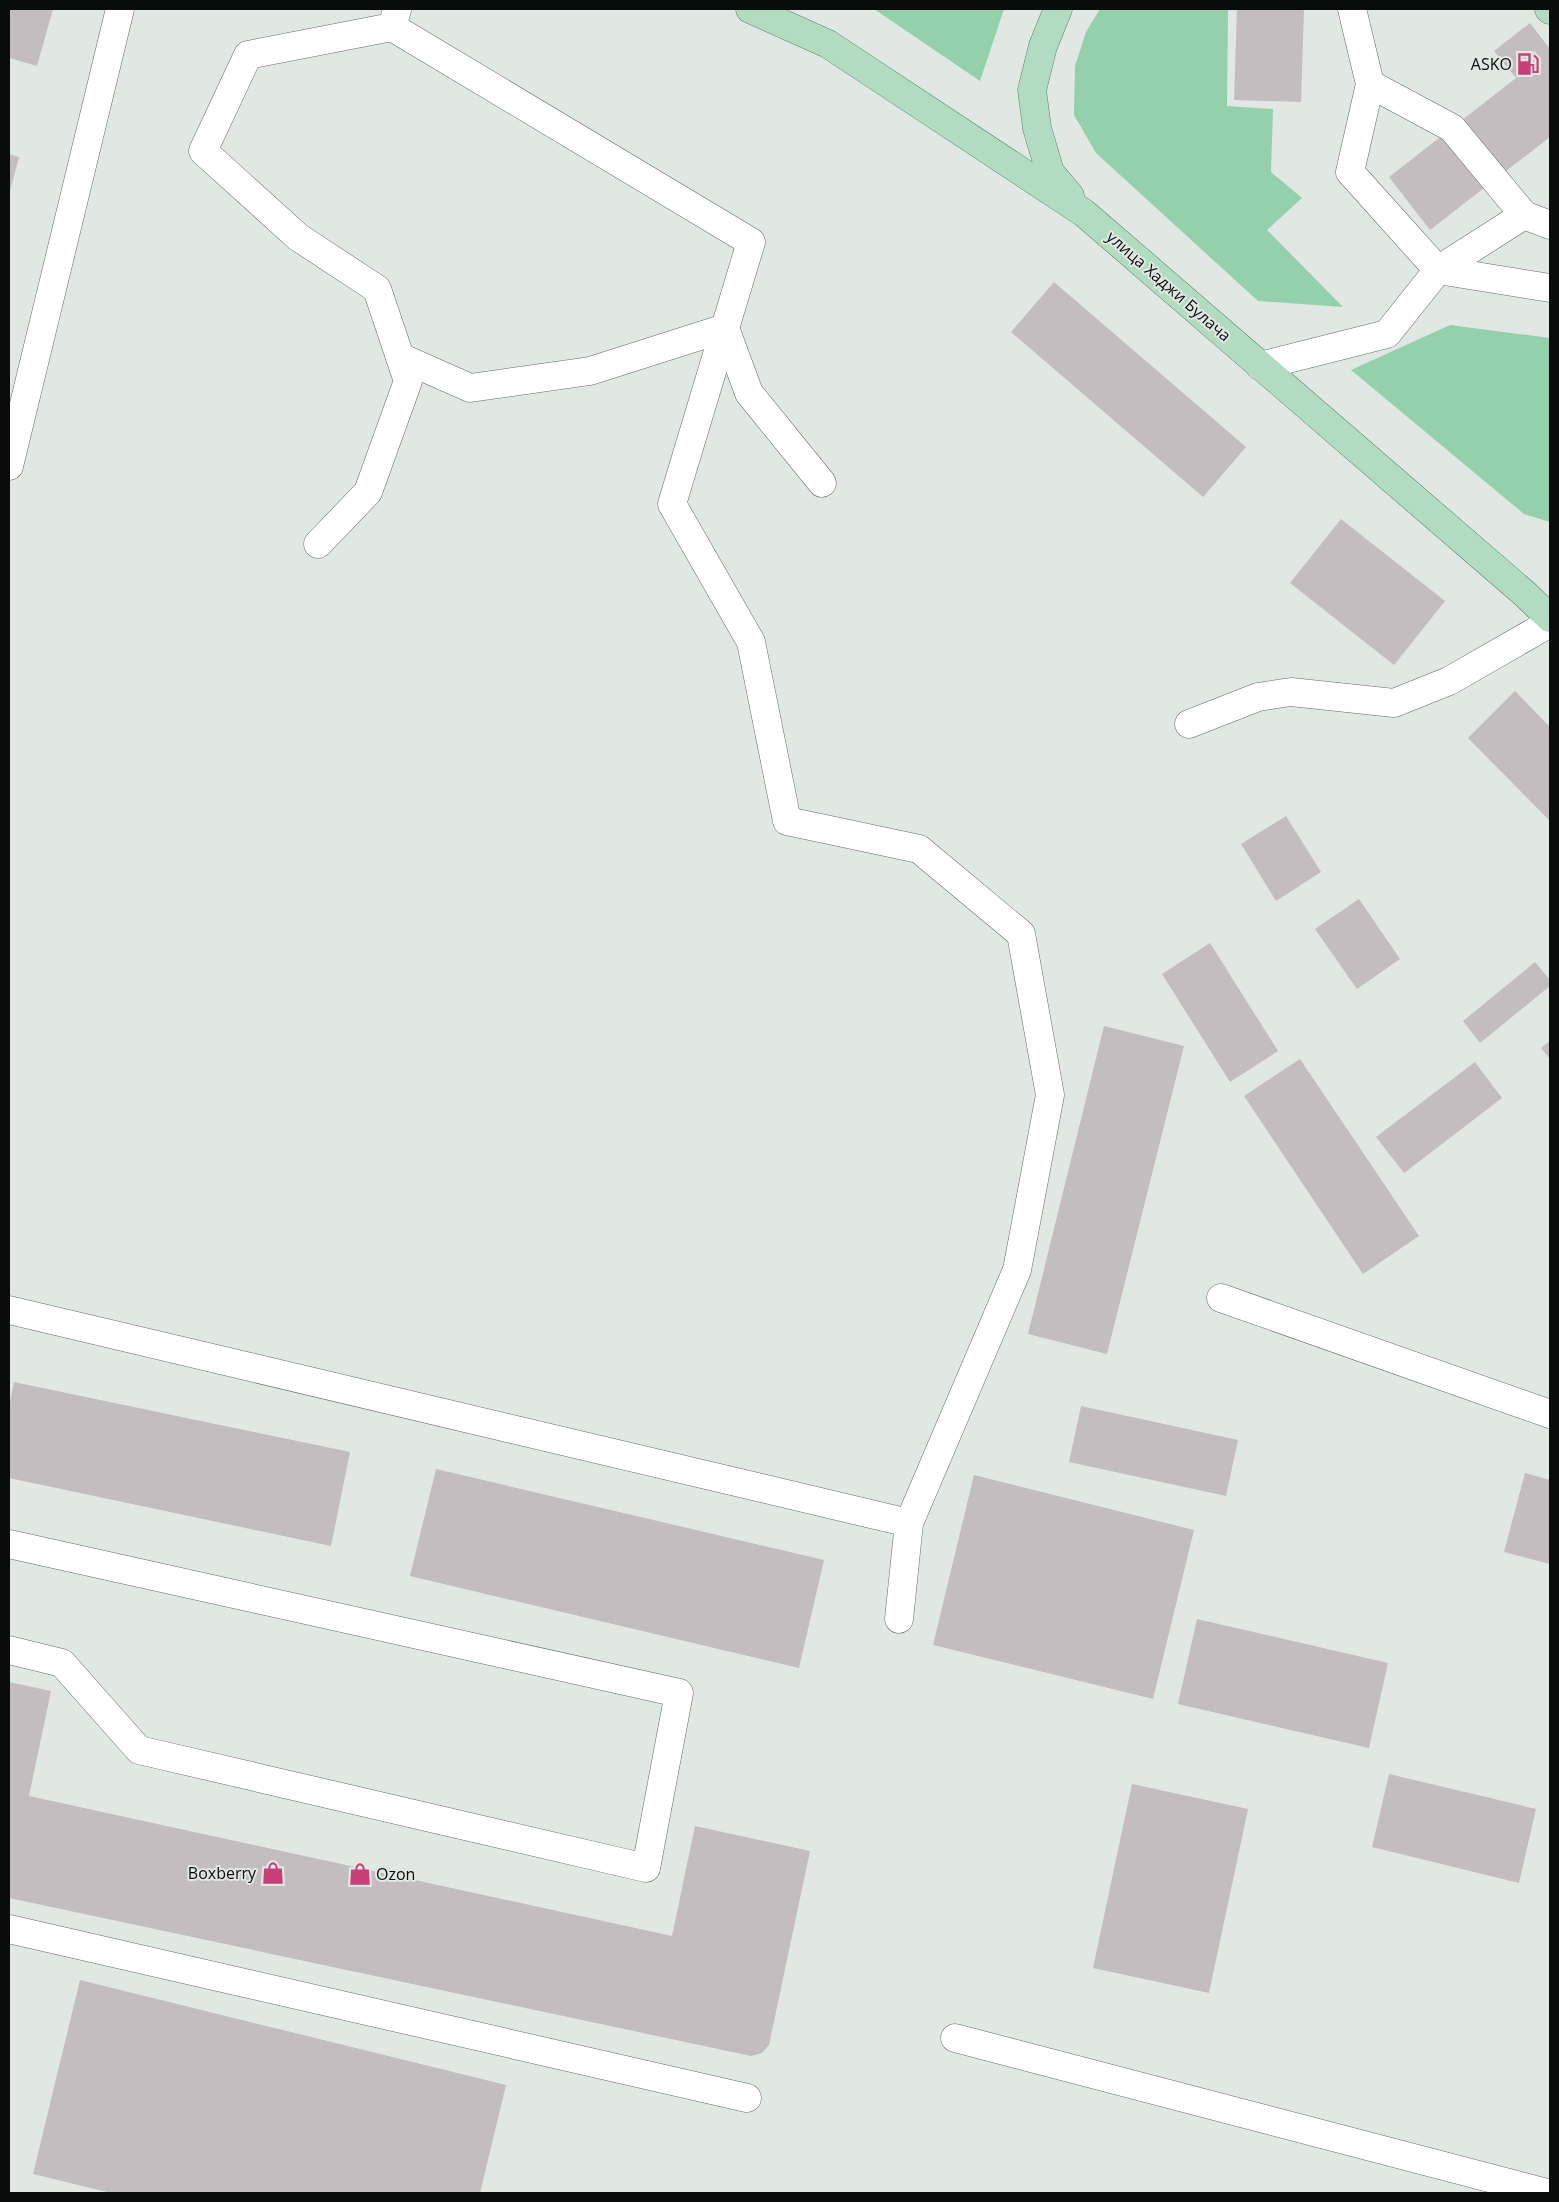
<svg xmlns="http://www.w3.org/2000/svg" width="1559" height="2202" font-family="'Open Sans',sans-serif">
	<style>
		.green { fill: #94d0ab }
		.building { fill: #c4bdbf }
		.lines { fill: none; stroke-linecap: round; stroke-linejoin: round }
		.minor-casing { stroke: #666b67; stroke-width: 29 }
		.major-casing { stroke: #568468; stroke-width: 29 }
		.minor { stroke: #fff; stroke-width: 28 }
		.major { stroke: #b2dcc2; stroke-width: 28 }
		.labels { text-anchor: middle; stroke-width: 4; stroke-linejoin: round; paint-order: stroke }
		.poi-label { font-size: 16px; fill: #0a0c0b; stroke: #e1e7e3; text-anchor: end }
		.street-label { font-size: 16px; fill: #0a0c0b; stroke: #e1e7e3 }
	</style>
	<rect width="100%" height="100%" fill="#e1e7e3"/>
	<!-- green -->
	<g class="green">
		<polygon points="874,9 1004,9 980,81"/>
		<polygon points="1100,9 1228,9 1227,106 1273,109 1271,172 1302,198 1267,230 1343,307 1258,301 1096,153 1074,115 1075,66 1086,32"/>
		<polygon points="1450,325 1550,338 1550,522 1524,514 1351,370"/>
	</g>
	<!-- building -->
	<g class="building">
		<polygon points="9,9 53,9 37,66 9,58"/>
		<polygon points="1237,9 1304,9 1301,102 1234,100"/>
		<polygon points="1530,23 1550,49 1550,137 1430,230 1389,177 1516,78 1494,51"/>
		<polygon points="9,154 19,157 9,195"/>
		<polygon points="1054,282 1246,447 1203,497 1011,332"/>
		<polygon points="1341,519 1445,601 1394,665 1290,583"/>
		<polygon points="1515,691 1550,727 1550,821 1468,738"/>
		<polygon points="1286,816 1321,872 1276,901 1241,844"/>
		<polygon points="1359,899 1400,959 1357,989 1315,929"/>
		<polygon points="1210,943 1278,1051 1230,1082 1162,974"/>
		<polygon points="1535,962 1550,980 1550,986 1480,1043 1463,1021"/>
		<polygon points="1104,1026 1184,1046 1107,1354 1028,1334"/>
		<polygon points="1550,1041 1550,1059 1541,1048"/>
		<polygon points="1300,1059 1419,1236 1363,1274 1244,1096"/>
		<polygon points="1475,1062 1502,1098 1404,1173 1376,1137"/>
		<polygon points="14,1382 350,1452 331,1546 9,1478 9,1406"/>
		<polygon points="1081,1406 1238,1440 1226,1496 1069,1462"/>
		<polygon points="436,1469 824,1560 799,1668 410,1576"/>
		<polygon points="1525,1473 1550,1480 1550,1564 1504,1552"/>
		<polygon points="974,1475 1194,1530 1153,1699 933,1645"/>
		<polygon points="1197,1619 1388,1663 1369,1748 1178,1704"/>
		<polygon points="9,1682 51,1691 29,1796 672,1936 695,1826 810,1851 769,2045 762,2053 751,2056 9,1898"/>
		<polygon points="1389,1774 1536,1809 1519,1883 1372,1847"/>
		<polygon points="1132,1784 1248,1809 1209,1993 1093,1968"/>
		<polygon points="80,1980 506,2085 480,2193 111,2193 33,2174"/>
	</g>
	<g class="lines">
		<defs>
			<g id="minor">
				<polyline points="1352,9 1370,84 1350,172 1438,270 1550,288"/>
				<polyline points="392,27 751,242 672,504 751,642 787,821 919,849 1021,934 1050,1095 1017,1270 909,1523 899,1619"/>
				<polyline points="1370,84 1452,128 1524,215 1550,225"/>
				<polyline points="400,357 470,388 590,371 725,328 749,393 822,483"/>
				<polyline points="1260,366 1387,334 1438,270 1524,215"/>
				<polyline points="9,466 120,9"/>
				<polyline points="318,544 368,492 408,381 377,289 298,237 203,151 248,55 392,27 397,10"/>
				<polyline points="1189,724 1258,697 1291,692 1394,703 1449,681 1550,623"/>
				<polyline points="1221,1298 1550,1414"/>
				<polyline points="9,1310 909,1523"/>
				<polyline points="9,1544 679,1693 646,1868 139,1750 62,1663 9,1650"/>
				<polyline points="9,1929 747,2098"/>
				<polyline points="955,2038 1547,2193"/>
			</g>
			<g id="major">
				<polyline points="750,9 828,44 1084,213 1525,594 1550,618"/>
				<polyline points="1058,9 1043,46 1032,90 1037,128 1050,172 1070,196"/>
				<polyline points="1549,9 1550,10"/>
			</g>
		</defs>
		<!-- minor casing -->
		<use href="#minor" class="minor-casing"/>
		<!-- major casing -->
		<use href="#major" class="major-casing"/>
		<!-- minor -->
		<use href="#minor" class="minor"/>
		<!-- major -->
		<use href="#major" class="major"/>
	</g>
	<!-- icons -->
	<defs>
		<symbol id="fuel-bare" viewBox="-9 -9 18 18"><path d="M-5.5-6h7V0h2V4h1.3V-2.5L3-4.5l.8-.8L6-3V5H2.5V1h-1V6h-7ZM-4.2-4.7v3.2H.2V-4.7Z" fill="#c83f77" stroke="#e1e7e3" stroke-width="2.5" paint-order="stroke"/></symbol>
		<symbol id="shop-bare" viewBox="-9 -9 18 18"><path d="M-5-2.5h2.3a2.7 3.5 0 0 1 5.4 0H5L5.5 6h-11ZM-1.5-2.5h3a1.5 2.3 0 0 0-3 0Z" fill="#c83f77" stroke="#e1e7e3" stroke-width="2.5" paint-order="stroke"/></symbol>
	</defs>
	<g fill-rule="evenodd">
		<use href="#fuel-bare" x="1512" y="48" width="32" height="32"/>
		<use href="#shop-bare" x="257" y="1857" width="32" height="32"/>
		<use href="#shop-bare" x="344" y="1858" width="32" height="32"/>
	</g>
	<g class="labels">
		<!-- poi labels -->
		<g class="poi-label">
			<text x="1512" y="70">ASKO</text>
			<text x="256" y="1879">Boxberry</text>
			<text x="376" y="1880" text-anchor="start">Ozon</text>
		</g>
		<!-- street labels -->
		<g class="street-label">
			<text transform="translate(1169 286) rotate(41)" y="6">улица Хаджи Булача</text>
		</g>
	</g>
	<!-- border -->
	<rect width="1559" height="2202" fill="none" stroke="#0a0c0b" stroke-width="20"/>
</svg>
